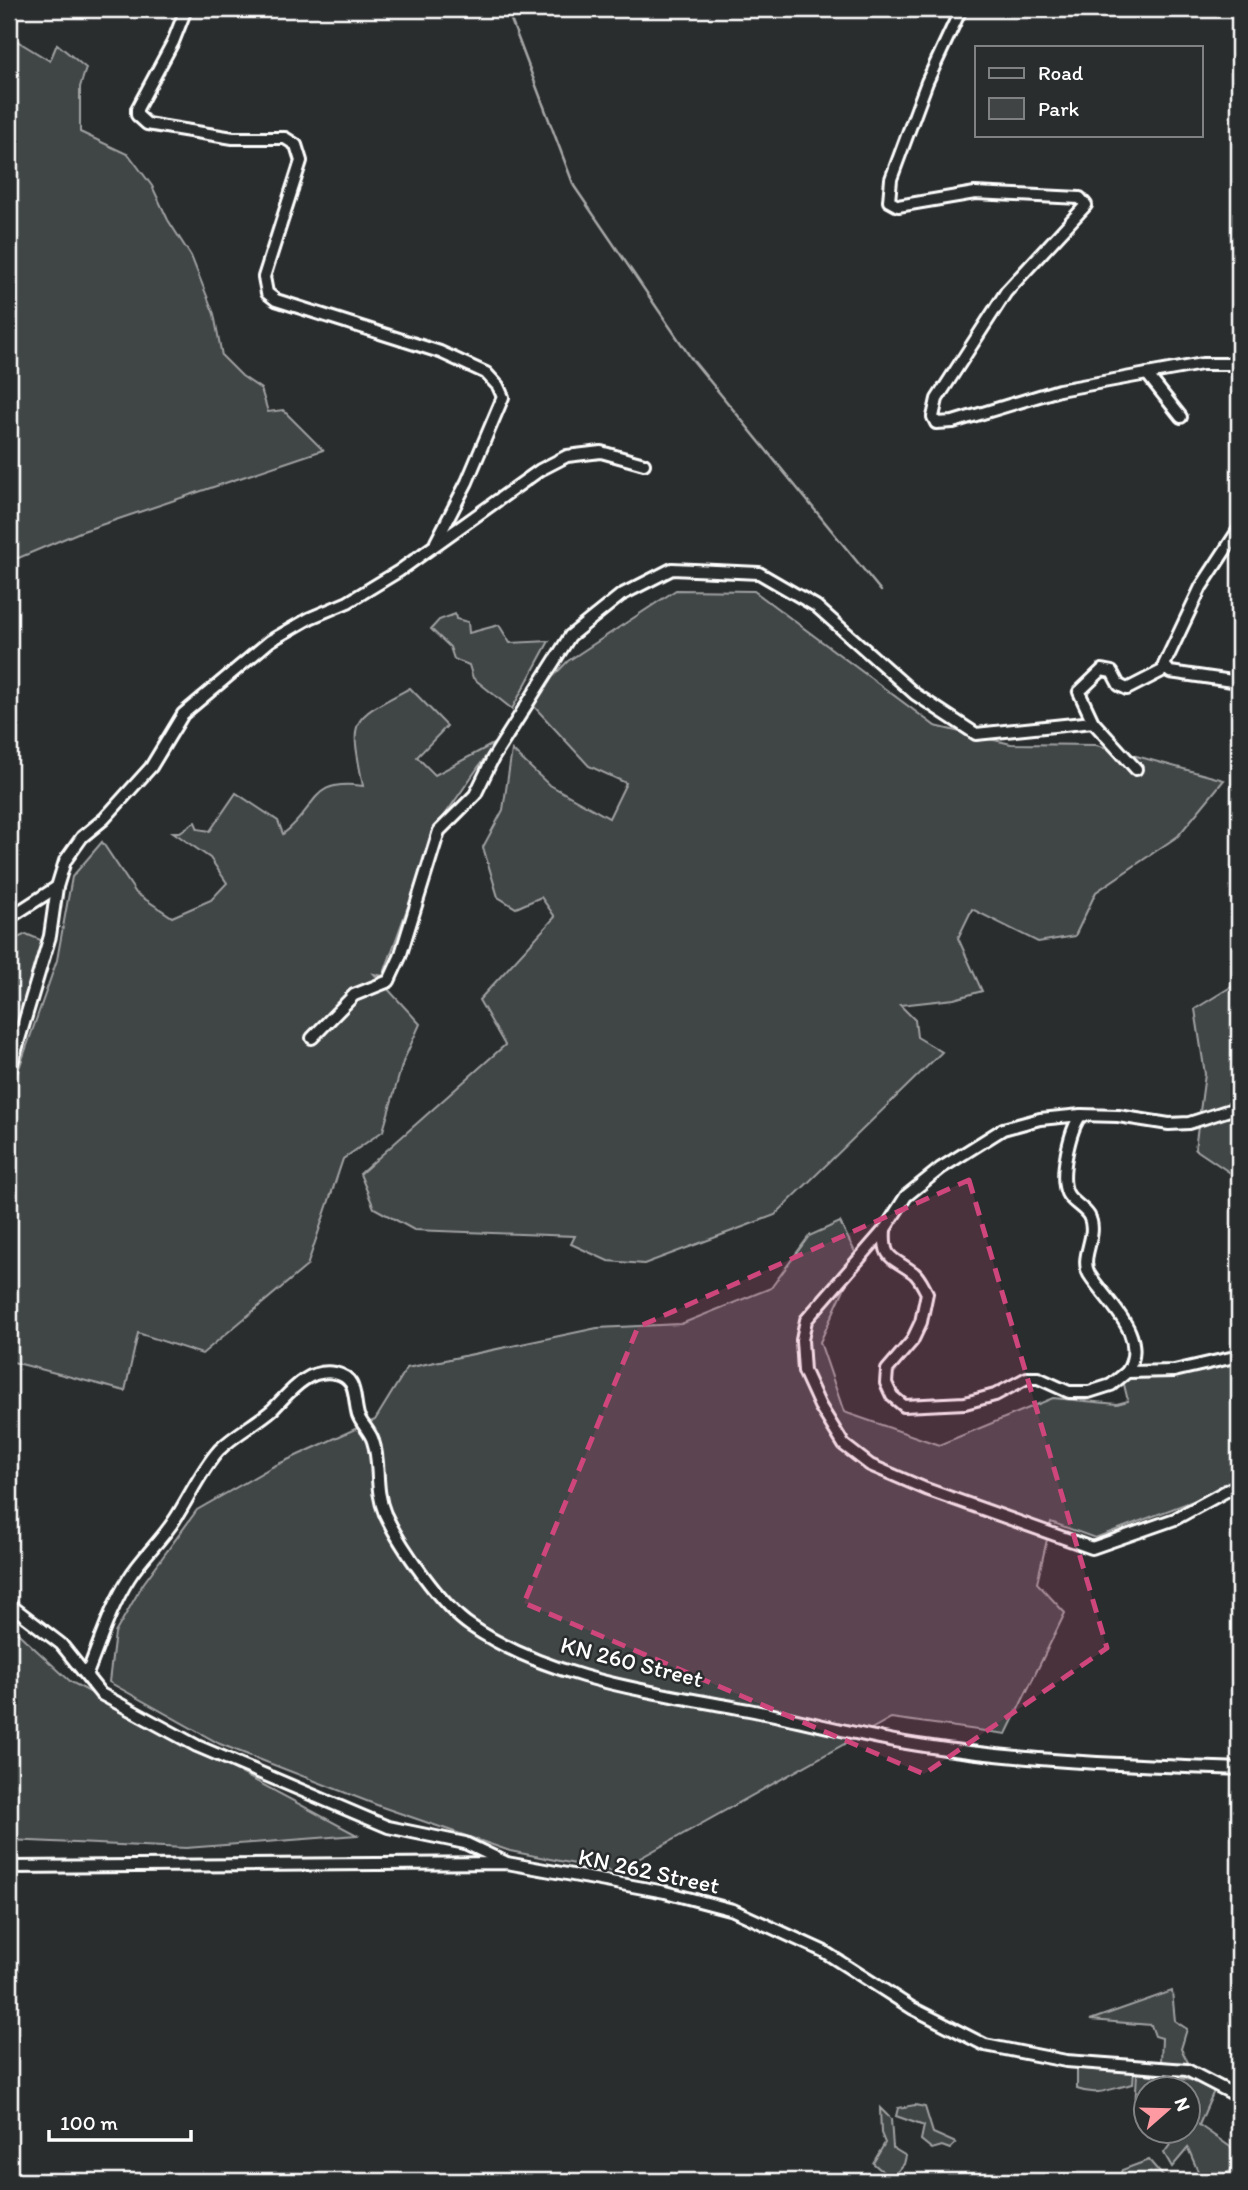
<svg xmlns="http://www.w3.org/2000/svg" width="1248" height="2190" font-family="Itim,sans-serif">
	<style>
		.green { fill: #414445; stroke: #a0a2a2; stroke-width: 2 }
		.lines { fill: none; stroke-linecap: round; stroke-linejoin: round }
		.stream { stroke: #a6a7a7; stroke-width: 2.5 }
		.minor-casing { stroke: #fff; stroke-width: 16 }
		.minor { stroke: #2a2d2e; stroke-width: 10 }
		.marked { fill: #ce467c; fill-opacity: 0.2; stroke: #ce467c; stroke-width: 5; stroke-dasharray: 14 9; stroke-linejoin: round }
		.labels { text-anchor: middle; stroke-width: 5; stroke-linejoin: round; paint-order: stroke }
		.street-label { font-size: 24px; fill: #fff; stroke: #2a2d2e }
	</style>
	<rect width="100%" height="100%" fill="#2a2d2e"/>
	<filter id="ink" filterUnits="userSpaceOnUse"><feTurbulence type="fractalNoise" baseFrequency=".0143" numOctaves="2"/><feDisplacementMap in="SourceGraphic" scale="14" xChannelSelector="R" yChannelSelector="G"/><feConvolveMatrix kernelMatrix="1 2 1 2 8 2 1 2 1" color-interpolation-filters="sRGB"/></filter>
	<g filter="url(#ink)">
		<!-- green -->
		<g class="green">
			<polygon points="9,36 50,61 57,44 86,68 80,87 80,132 129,155 152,186 168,220 191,256 214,314 222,356 242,376 261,389 268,412 283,410 323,450 80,532 9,562"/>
			<polygon points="676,590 754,591 935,726 1011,744 1096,745 1224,780 1178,836 1096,892 1075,936 1038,942 972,909 958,938 982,991 954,999 900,1005 915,1020 917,1037 942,1052 775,1215 644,1264 608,1261 571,1244 575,1236 414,1230 374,1208 360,1174 505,1045 479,1000 555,917 541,897 516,908 498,897 483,847 503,810 512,750 548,784 609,818 626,783 589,766 529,701 568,661"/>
			<polygon points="455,614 456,619 468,622 469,633 499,625 510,643 549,641 512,709 473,678 469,665 454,659 450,647 431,629 439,620"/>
			<path d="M410,688L447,726L417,757L435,775L495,743L436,828L383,976L374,974L420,1024L403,1062L383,1131L343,1159L307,1266L202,1354L138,1333L125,1391L9,1361V1097L57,960L72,877L102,842L136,893L172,917L211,900L227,883L210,858L173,832H180L195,822L198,829L210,831L236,793L278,821L283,834C319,807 309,778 363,786C350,717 348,721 410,688Z"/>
			<polygon points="26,934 43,941 9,1052 9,942"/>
			<polygon points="1239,982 1239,1177 1238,1178 1195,1149 1205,1074 1195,1009"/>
			<polygon points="840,1222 858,1258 820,1342 844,1412 939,1445 1053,1398 1117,1404 1128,1401 1122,1376 1168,1377 1239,1358 1239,1476 1209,1495 1095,1538 1051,1522 1037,1583 1065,1613 1006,1734 891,1718 615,1872 510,1851 382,1807 220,1744 109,1682 115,1633 143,1584 197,1510 272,1467 375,1420 407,1368 597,1328 681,1324 771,1288 809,1236"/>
			<polygon points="9,1625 71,1682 357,1835 186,1848 9,1840"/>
			<polygon points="1172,1991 1175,2021 1187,2029 1181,2049 1189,2064 1161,2062 1162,2038 1155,2036 1151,2025 1090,2020"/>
			<path d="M1077,2066L1134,2069L1133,2084C1112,2088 1098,2097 1077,2089Z"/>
			<path d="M1137,2073L1191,2080L1214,2091L1199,2125L1239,2153C1239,2171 1218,2181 1202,2181L1188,2148L1172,2167L1164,2153L1180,2131L1188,2130V2088H1146V2112L1135,2108Z"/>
			<polygon points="915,2105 925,2107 933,2133 956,2143 950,2149 942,2146 932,2149 921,2140 924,2126 896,2116 898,2108"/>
			<polygon points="880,2108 891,2119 893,2148 906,2156 904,2164 891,2179 873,2163 885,2143 881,2133"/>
			<polygon points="1149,2160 1167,2181 1117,2181 1122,2170"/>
		</g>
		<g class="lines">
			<!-- stream -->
			<polyline class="stream" points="507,9 574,186 691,358 881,591"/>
			<defs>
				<g id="minor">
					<polyline points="186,9 173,42 137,109 137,115 147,124 233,138 285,138 296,145 301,161 264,277 267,293 276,300 440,352 486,373 498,386 503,397 467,482 436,542"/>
					<polyline points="961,9 927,82 891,179 889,201 898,206 975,193 1080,198 1086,205 1006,292 937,399 933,417 936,423 953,422 1059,390 1202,364 1239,364"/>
					<polyline points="1147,374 1181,417"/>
					<polyline points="1239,529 1201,587 1164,665 1170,672 1239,682"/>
					<polyline points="1093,722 1079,692 1102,670 1112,672 1119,685 1127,689 1166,669"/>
					<polyline points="9,918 57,887"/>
					<polyline points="312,1038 354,995 389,981 400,957 439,831 475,795 493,758 570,636 621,595 672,569 759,573 816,606 915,694 976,734 1093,722 1136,769"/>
					<polyline points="9,1073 50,936 57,887 65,861 82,837 104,819 151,767 183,714 270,641 310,618 348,602 399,571 540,470 567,456 601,452 644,464"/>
					<polyline points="1239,1107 1189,1123 1169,1124 1118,1116 1081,1115 1040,1119 1003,1129 941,1168 906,1196 885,1229 806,1320 802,1340 804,1371 820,1406 844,1445 870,1465 926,1489 1092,1548 1175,1519 1239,1484"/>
					<path d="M1081,1115C1070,1129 1059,1176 1067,1193C1071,1202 1084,1207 1089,1216C1099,1236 1079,1256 1089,1274C1107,1303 1150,1335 1127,1372"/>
					<path d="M885,1229C883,1261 892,1256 914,1273C920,1278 923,1286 927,1293L921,1322L912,1341L887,1370L886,1383L892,1396L904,1406L965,1403L995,1395L1027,1378H1038L1069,1392H1089L1111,1385L1127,1372L1174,1371L1239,1356"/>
					<polyline points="9,1604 61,1644 101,1694 197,1746 388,1827 465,1843 505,1862"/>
					<path d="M87,1674C100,1642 110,1608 129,1578C142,1557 162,1540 175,1519C190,1496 201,1470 219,1450C235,1434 256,1424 273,1409C290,1392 307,1368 335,1373C358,1378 353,1397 358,1415C361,1424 370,1431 373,1441C381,1464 374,1488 385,1514C400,1546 442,1607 471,1626C552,1681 655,1692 749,1710C808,1721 866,1738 925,1746C1029,1762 1135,1765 1239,1769"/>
					<polyline points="9,1867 507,1863 665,1892 733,1910 823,1951 912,2008 985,2045 1066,2061 1187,2070 1239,2097"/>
				</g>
			</defs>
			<!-- minor casing -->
			<use href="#minor" class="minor-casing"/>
			<!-- minor -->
			<use href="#minor" class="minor"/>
		</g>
	</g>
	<!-- marked area -->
	<path class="marked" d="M969,1180L1107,1648L924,1774L524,1603L638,1327Z"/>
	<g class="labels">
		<!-- street labels -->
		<g class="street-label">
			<text transform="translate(632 1662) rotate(14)" y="8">KN 260 Street</text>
			<text transform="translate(649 1871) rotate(12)" y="8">KN 262 Street</text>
		</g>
	</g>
	<!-- margin -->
	<rect width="1248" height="2190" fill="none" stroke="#2a2d2e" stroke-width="35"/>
	<rect x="18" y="18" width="1213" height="2155" fill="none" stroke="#fff" stroke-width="2.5" filter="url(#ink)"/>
	<!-- legend -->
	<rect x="975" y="46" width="228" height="91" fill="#2a2d2e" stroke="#7f8182" stroke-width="2"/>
	<rect x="989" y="68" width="35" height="10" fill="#2a2d2e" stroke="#7f8182" stroke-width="2"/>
	<text x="1038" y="80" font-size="21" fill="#ffffff">Road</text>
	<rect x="989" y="98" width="35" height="21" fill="#414445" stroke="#7f8182" stroke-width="2"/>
	<text x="1038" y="116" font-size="21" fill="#ffffff">Park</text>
	<!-- north arrow -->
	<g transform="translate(1167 2110) rotate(70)"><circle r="33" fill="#2a2d2e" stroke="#7f8182" stroke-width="2"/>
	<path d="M0-5L12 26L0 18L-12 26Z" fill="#ff9aa2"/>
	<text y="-10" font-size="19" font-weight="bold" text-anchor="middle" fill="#ffffff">N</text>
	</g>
	<!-- scale -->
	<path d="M49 2130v10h142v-10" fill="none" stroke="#ffffff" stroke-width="3.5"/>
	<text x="60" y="2130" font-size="21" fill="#ffffff" stroke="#2a2d2e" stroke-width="5" paint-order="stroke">100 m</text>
</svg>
